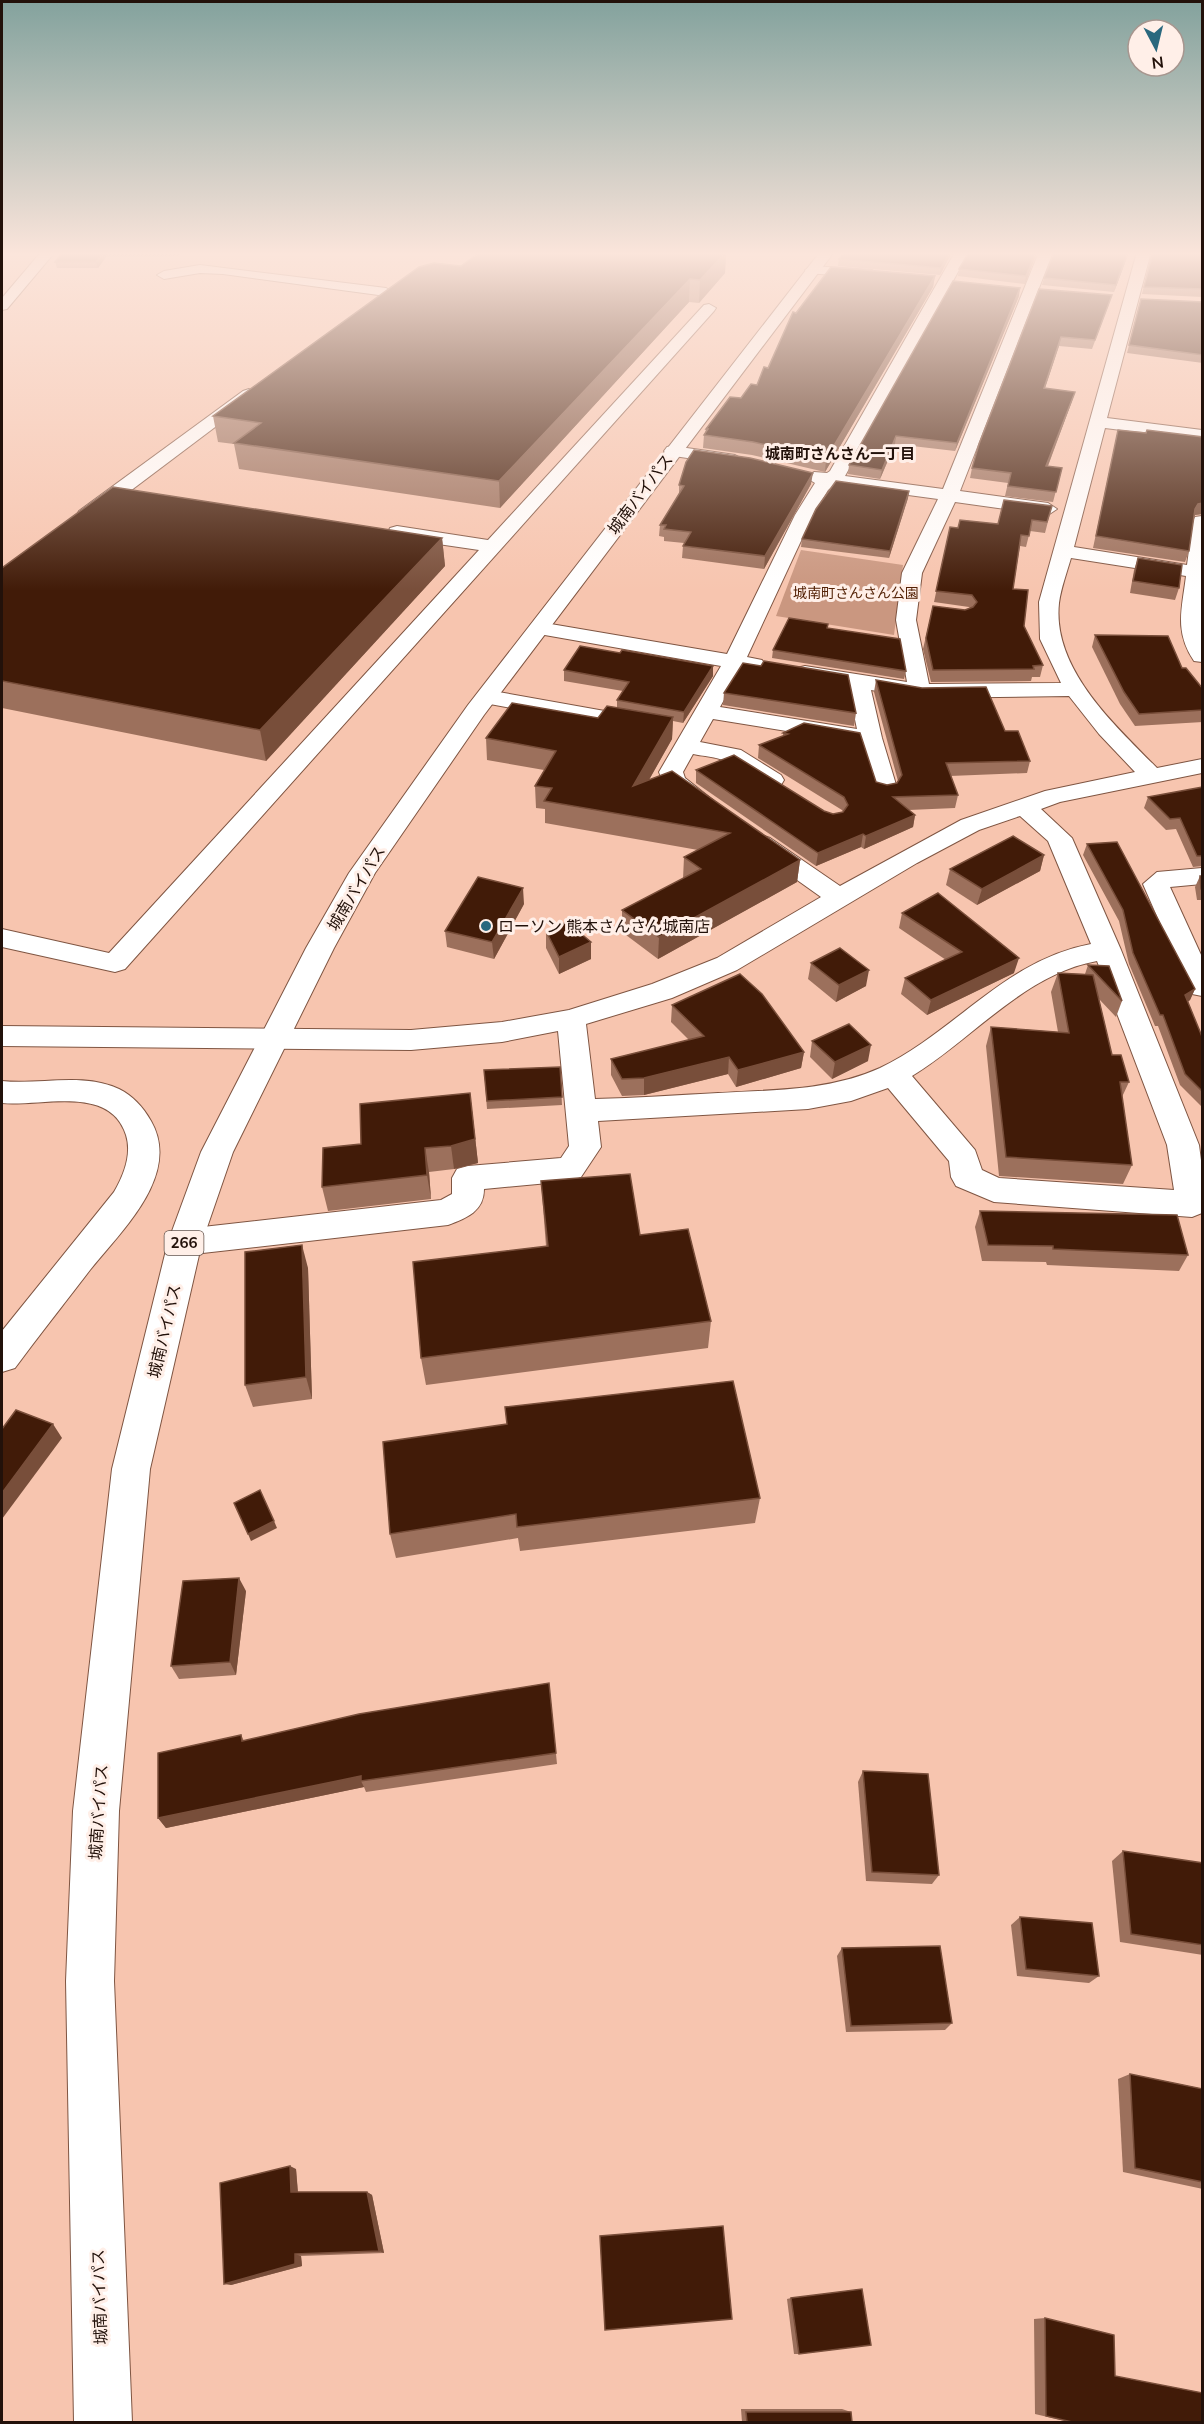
<svg xmlns="http://www.w3.org/2000/svg" width="1204" height="2424" font-family="Mulish,'Noto Sans JP',sans-serif">
	<style>
		.green { fill: #ca9780 }
		.lines { fill: none; stroke-linecap: round; stroke-linejoin: round }
		.minor-casing { stroke: #7f5542; stroke-width: 2 }
		.highway-casing { stroke: #7f5542; stroke-width: 2 }
		.minor { fill: #fff; fill-rule: evenodd }
		.highway { fill: #fff; fill-rule: evenodd }
		.wall { fill: #9c705c }
		.shaded-wall { fill: #784e3a }
		.building { fill: #411b08; stroke: #784e3a; stroke-width: 1.5 }
		.poi-dot { fill: #2a687e; stroke: #ffefe8; stroke-width: 2 }
		.labels { text-anchor: middle; stroke-width: 6; stroke-linejoin: round; paint-order: stroke }
		.far-park-label { font-size: 14px; fill: #542206; stroke: #ffefe8 }
		.far-neighbourhood-label { font-size: 15px; font-weight: bold; fill: #22110a; stroke: #ffefe8 }
		.shield { fill: #ffefe8; stroke: #64544d; stroke-width: 1.5 }
		.shield-label { font-size: 15px; font-weight: bold; fill: #22110a }
		.street-label { font-size: 16px; fill: #22110a; stroke: #ffefe8 }
		.poi-label { font-size: 16px; fill: #22110a; stroke: #ffefe8; text-anchor: start }
	</style>
	<rect width="100%" height="100%" fill="#f7c5af"/>
	<!-- green -->
	<polygon class="green" points="801,550 903,565 894,635 776,616"/>
	<g class="lines">
		<defs>
			<g id="minor">
				<polygon points="41,252 55,252 7,309 2,310 2,298"/>
				<path d="M955,252H969L845,476L943,489L1039,252H1053L960,491L1048,503L1057,509L1048,515L955,502L922,573L916,620L929,684L1061,683L1040,639L1039,602L1137,252H1151L1107,418L1202,430V440L1105,428L1074,547L1187,565L1193,521L1195,517L1202,516V662L1194,661C1174,631 1182,609 1186,576L1071,558C1067,572 1061,588 1059,603C1052,669 1115,725 1157,768L1202,759V773L1060,802L1041,809L1072,838L1121,950L1199,1145L1202,1168V1213L1192,1217L994,1202L956,1186L951,1177L949,1161L888,1088L851,1101L808,1109L598,1121L601,1147L581,1177L570,1181L484,1189C484,1211 467,1218 448,1225L185,1255L173,1251L168,1242L173,1233L185,1229L441,1200L452,1194V1178L457,1169L468,1166L561,1158L569,1146L558,1031L502,1042L411,1050L2,1046V1026L411,1030L502,1022L569,1010L652,984L717,958L821,897L752,848L748,843L752,838L761,835L770,838L840,886L961,820L1045,791L1135,772L1099,734L1069,696L920,698L871,690L882,738L897,788L894,793L885,795L876,793L873,788L860,743L713,719L700,742L741,750L781,775L784,780L781,785C758,791 745,769 726,761C716,757 703,756 693,754L683,772L685,778L714,801L711,806C691,811 665,791 659,772L721,666L539,634L532,632L529,628L532,624L539,622L727,654L795,515L815,483L805,477L814,472L827,473L830,471ZM834,485L938,499L902,573L896,620L907,682L805,666L797,668L794,673L797,678L848,686L857,729L720,707L741,669L762,670L765,665L762,660L747,657L813,515L828,490ZM1020,816L1048,841L1091,944C1005,960 955,1032 880,1068C829,1091 773,1090 718,1093C677,1095 636,1098 595,1099L586,1024L672,998L737,970L917,863L979,830ZM1097,961L1167,1145L1174,1190L999,1178L982,1170L975,1150L912,1076C973,1039 1024,974 1097,961Z"/>
				<polygon points="200,265 386,288 393,292 386,296 223,274 200,273 164,279 157,275 164,271"/>
				<polygon points="812,266 872,270 879,274 872,278 807,273 805,270"/>
				<polygon points="709,304 716,308 714,311 125,969 115,972 2,947 2,929 109,953 479,550 397,538 390,536 388,532 390,528 397,526 488,540 704,305"/>
				<polygon points="249,389 257,394 255,397 93,519 79,519 77,515 79,511 243,391"/>
				<polygon points="673,446 735,455 744,460 735,465 667,455 664,451 667,447"/>
				<polygon points="487,690 644,718 652,720 655,725 652,730 644,732 479,702 476,697 479,692"/>
				<polygon points="1202,868 1202,884 1170,887 1202,957 1202,996 1192,994 1188,987 1143,884 1157,872"/>
				<path d="M2,1081C41,1085 82,1072 119,1089C133,1096 143,1107 151,1121C182,1175 121,1231 90,1270C65,1303 39,1335 15,1368L2,1372V1331L114,1192C124,1175 132,1154 126,1135C110,1084 41,1107 2,1103Z"/>
			</g>
			<polygon id="highway" points="820,252 834,252 484,715 375,873 334,948 233,1152 202,1242 150,1469 119,1811 114,1981 132,2422 74,2422 66,1981 73,1811 112,1469 168,1242 201,1152 306,948 349,873 468,705"/>
		</defs>
		<!-- minor casing -->
		<use href="#minor" class="minor-casing"/>
		<!-- highway casing -->
		<use href="#highway" class="highway-casing"/>
		<!-- minor -->
		<use href="#minor" class="minor"/>
		<!-- highway -->
		<use href="#highway" class="highway"/>
	</g>
	<!-- wall -->
	<g class="wall">
		<polygon points="63,252 182,252 178,256 106,257 98,268 57,268 55,262"/>
		<polygon points="480,252 726,252 725,273 699,303 689,302 500,508 239,469 234,444 218,442 213,416 461,266"/>
		<polygon points="845,252 952,252 940,275 838,266 839,259"/>
		<polygon points="1037,252 1025,284 958,276 959,269"/>
		<polygon points="1129,252 1114,292 1042,285 1044,278"/>
		<polygon points="1152,252 1203,252 1203,299 1202,297 1142,294"/>
		<polygon points="935,276 933,287 825,472 752,455 703,448 704,435 705,433 706,429 757,385 768,368 796,313"/>
		<polygon points="1039,289 1109,304 1092,349 1059,346 1045,388 1072,401 1048,466 1062,468 1053,502 1005,496 1008,483 970,478 972,468"/>
		<polygon points="1019,296 955,451 895,444 880,479 848,474 849,465"/>
		<polygon points="1141,299 1203,302 1203,363 1127,353"/>
		<polygon points="1118,430 1203,437 1203,514 1195,515 1194,516 1189,551 1185,562 1093,548"/>
		<polygon points="811,484 764,569 682,558 683,546 684,543 664,541 664,537 659,536 660,525 679,494 679,485"/>
		<polygon points="909,491 908,498 889,558 801,547 802,539"/>
		<polygon points="1052,506 1045,533 1030,531 1026,547 1020,546 1013,589 1024,626 1043,665 1040,677 1032,677 1031,681 931,682 923,649 933,606 965,610 970,608 969,607 934,602 950,527 958,528 998,524"/>
		<polygon points="442,538 445,566 266,761 2,708 2,568"/>
		<polygon points="1138,558 1179,588 1175,600 1130,593 1134,570"/>
		<polygon points="828,624 828,628 906,671 904,679 772,658 773,650"/>
		<polygon points="1095,635 1182,668 1203,689 1203,722 1135,726 1120,704 1092,647"/>
		<polygon points="564,670 713,676 683,723 673,721 672,739 649,780 800,860 797,882 658,959 622,932 622,910 683,879 684,857 698,850 545,823 545,809 536,808 535,786 544,770 487,760 486,738 598,718 617,708 617,700 623,691 564,681"/>
		<polygon points="876,680 1005,731 1030,761 1027,773 950,776 958,795 955,808 909,810 915,815 913,827 864,849 861,847 816,866 696,783 696,770 824,811 833,814 843,812 842,810 758,758 759,745 783,736 783,733 804,723 876,782 887,785 897,783 898,781 874,692"/>
		<polygon points="724,693 856,713 854,726 723,705"/>
		<polygon points="1203,787 1203,866 1193,867 1176,829 1166,830 1144,808 1148,797"/>
		<polygon points="1087,844 1195,989 1190,1000 1188,1002 1203,1039 1203,1108 1180,1085 1158,1026 1155,1026 1129,964 1119,921 1083,855"/>
		<polygon points="1044,855 1040,871 977,905 946,885 950,869"/>
		<polygon points="1200,876 1203,876 1203,900 1197,900 1195,887"/>
		<polygon points="524,904 494,959 447,947 445,931"/>
		<polygon points="902,913 1014,973 927,1015 901,994 905,978 946,960 899,928"/>
		<polygon points="546,931 591,959 559,974 546,948"/>
		<polygon points="811,963 866,986 836,1002 808,979"/>
		<polygon points="1088,965 1122,1001 1116,1017 1099,999 1112,1055 1129,1082 1122,1097 1132,1165 1123,1184 999,1176 986,1046 991,1027 1058,1032 1051,992 1058,973 1085,974"/>
		<polygon points="672,1005 804,1052 801,1068 736,1087 728,1074 644,1095 622,1096 611,1075 611,1059 689,1040 671,1022"/>
		<polygon points="812,1041 868,1061 832,1079 810,1057"/>
		<polygon points="560,1067 562,1105 487,1109 484,1070"/>
		<polygon points="470,1093 478,1163 454,1169 429,1172 431,1199 328,1211 322,1187 361,1144"/>
		<polygon points="541,1181 640,1235 711,1321 708,1348 426,1385 421,1358 546,1246"/>
		<polygon points="980,1211 1188,1255 1179,1271 1047,1265 1046,1262 982,1261 975,1227"/>
		<polygon points="308,1268 312,1399 253,1407 245,1385"/>
		<polygon points="507,1424 760,1498 755,1523 520,1551 518,1538 396,1558 390,1534"/>
		<polygon points="246,1591 236,1675 179,1679 171,1666"/>
		<polygon points="549,1683 557,1764 366,1792 364,1787 166,1828 158,1818 241,1735 244,1741"/>
		<polygon points="863,1771 939,1875 932,1884 866,1881 858,1782"/>
		<polygon points="1123,1851 1203,1863 1203,1955 1120,1942 1112,1861"/>
		<polygon points="1020,1917 1099,1976 1089,1983 1017,1976 1011,1925"/>
		<polygon points="842,1948 952,2023 945,2030 846,2032 837,1956"/>
		<polygon points="1130,2074 1203,2089 1203,2189 1123,2172 1118,2079"/>
		<polygon points="296,2169 298,2192 367,2192 372,2195 384,2253 301,2256 302,2266 231,2285"/>
		<polygon points="791,2298 799,2354 794,2354 787,2299"/>
		<polygon points="1045,2318 1115,2376 1203,2422 1069,2422 1035,2414 1034,2319"/>
		<polygon points="741,2409 842,2409 851,2412 852,2422 742,2422"/>
	</g>
	<!-- shaded-wall -->
	<g class="shaded-wall">
		<polygon points="103,252 105,252 106,257 98,268 96,262"/>
		<polygon points="726,252 725,273 699,303 700,280"/>
		<polygon points="950,252 952,252 940,275 941,268"/>
		<polygon points="1036,252 1037,252 1025,284 1026,276"/>
		<polygon points="1128,252 1129,252 1114,292 1116,285"/>
		<polygon points="935,276 933,287 825,472 826,459"/>
		<polygon points="690,279 689,302 500,508 499,481"/>
		<polygon points="1020,288 1019,296 955,451 957,443"/>
		<polygon points="1061,337 1059,346 1042,397 1044,388"/>
		<polygon points="1075,392 1072,401 1044,476 1046,466"/>
		<polygon points="896,436 895,444 880,479 882,470"/>
		<polygon points="813,473 811,484 764,569 765,556"/>
		<polygon points="909,491 908,498 889,558 890,551"/>
		<polygon points="1203,503 1202,514 1195,515 1191,520 1195,509 1198,504"/>
		<polygon points="442,538 445,566 266,761 260,730"/>
		<polygon points="713,666 713,676 683,723 684,712"/>
		<polygon points="673,717 672,739 633,808 633,786"/>
		<polygon points="915,815 913,827 864,849 866,836"/>
		<polygon points="863,834 861,847 816,866 818,853"/>
		<polygon points="1044,855 1040,871 977,905 982,889"/>
		<polygon points="800,860 797,882 658,959 659,937"/>
		<polygon points="523,888 524,904 494,959 492,942"/>
		<polygon points="591,942 591,959 559,974 559,957"/>
		<polygon points="1019,958 1014,973 927,1015 931,1000"/>
		<polygon points="869,970 866,986 836,1002 839,985"/>
		<polygon points="1195,989 1190,1000 1180,1006 1185,995"/>
		<polygon points="871,1045 868,1061 832,1079 835,1062"/>
		<polygon points="804,1052 801,1068 736,1087 738,1070"/>
		<polygon points="729,1057 728,1074 644,1095 644,1078"/>
		<polygon points="470,1093 478,1163 454,1169 451,1146"/>
		<polygon points="425,1148 429,1172 431,1199 427,1175"/>
		<polygon points="302,1245 308,1268 312,1399 306,1377"/>
		<polygon points="53,1424 62,1438 2,1519 2,1493"/>
		<polygon points="274,1521 277,1528 251,1541 248,1534"/>
		<polygon points="239,1578 246,1591 236,1675 230,1662"/>
		<polygon points="361,1776 361,1781 364,1787 166,1828 158,1818"/>
		<polygon points="290,2166 296,2169 298,2195 291,2192"/>
		<polygon points="367,2192 372,2195 384,2253 379,2251"/>
		<polygon points="295,2254 301,2256 302,2266 231,2285 224,2284"/>
	</g>
	<!-- building -->
	<g class="building">
		<polygon points="63,252 103,252 96,262 55,262"/>
		<polygon points="480,252 726,252 700,280 690,279 499,481 234,443 261,423 213,416 419,267 434,263 461,266"/>
		<polygon points="845,252 950,252 941,268 839,259"/>
		<polygon points="969,252 1036,252 1026,276 959,269"/>
		<polygon points="1054,252 1128,252 1116,285 1044,278"/>
		<polygon points="1153,252 1203,252 1203,289 1144,287"/>
		<polygon points="831,267 935,276 826,459 753,442 704,435 708,429 706,429 730,397 741,398 751,384 757,385 764,367 768,368 793,312 796,313"/>
		<polygon points="953,281 1020,288 957,443 896,436 882,470 849,465"/>
		<polygon points="1039,289 1112,295 1095,340 1061,337 1044,388 1075,392 1046,466 1062,468 1056,492 1008,486 1011,473 972,468 979,444"/>
		<polygon points="1141,299 1203,302 1203,355 1129,345"/>
		<polygon points="1118,430 1146,433 1147,430 1203,437 1203,503 1198,504 1195,509 1189,551 1096,536"/>
		<polygon points="694,450 750,458 813,473 765,556 683,546 691,532 664,529 666,525 660,525 684,486 679,485 686,462"/>
		<polygon points="836,481 909,491 890,551 802,539 816,509"/>
		<polygon points="113,487 442,538 260,730 2,681 2,568"/>
		<polygon points="1004,500 1052,506 1047,522 1032,520 1029,536 1021,535 1013,589 1028,590 1024,626 1043,665 1033,666 1034,669 933,670 926,638 933,606 965,610 973,607 977,602 972,595 936,591 950,527 958,528 960,520 998,524"/>
		<polygon points="1138,558 1182,565 1179,588 1133,581"/>
		<polygon points="789,618 828,624 827,628 900,639 906,671 773,650"/>
		<polygon points="1095,635 1168,636 1182,668 1186,668 1203,689 1203,710 1139,714 1124,692"/>
		<polygon points="580,646 620,653 622,650 713,666 684,712 617,700 629,682 564,670"/>
		<polygon points="764,661 848,675 856,713 724,693 743,663 761,666"/>
		<polygon points="876,680 922,688 986,687 1005,731 1018,731 1030,761 946,763 958,795 893,797 915,815 866,836 863,834 818,853 696,770 734,755 824,811 833,814 843,812 848,805 844,797 759,745 788,734 783,733 804,723 860,733 876,782 887,785 897,783 902,775"/>
		<polygon points="512,703 598,718 607,706 673,717 633,786 672,771 800,860 659,937 622,910 701,869 684,857 730,833 544,801 552,788 535,786 556,751 486,738"/>
		<polygon points="1203,787 1203,856 1197,856 1180,818 1170,819 1148,797"/>
		<polygon points="1013,836 1044,855 982,889 950,869"/>
		<polygon points="1117,842 1195,989 1185,995 1203,1039 1203,1092 1185,1074 1163,1015 1160,1015 1133,953 1123,910 1087,844"/>
		<polygon points="1200,876 1203,876 1203,889 1201,889"/>
		<polygon points="478,877 523,888 492,942 445,931"/>
		<polygon points="938,893 1019,958 931,1000 905,978 962,952 902,913"/>
		<polygon points="567,922 591,942 559,957 546,931"/>
		<polygon points="840,948 869,970 839,985 811,963"/>
		<polygon points="1088,965 1109,966 1122,1001"/>
		<polygon points="1058,973 1093,975 1112,1055 1121,1055 1129,1082 1120,1082 1132,1165 1006,1157 991,1027 1069,1033"/>
		<polygon points="740,974 762,994 804,1052 738,1070 729,1057 644,1078 622,1079 611,1059 704,1036 672,1005"/>
		<polygon points="849,1024 871,1045 835,1062 812,1041"/>
		<polygon points="560,1067 562,1097 487,1101 484,1070"/>
		<polygon points="470,1093 475,1139 451,1146 425,1148 427,1175 322,1187 323,1148 361,1144 360,1104"/>
		<polygon points="630,1174 640,1235 688,1229 711,1321 421,1358 413,1262 548,1246 541,1181"/>
		<polygon points="980,1211 1177,1215 1188,1255 1053,1249 1053,1246 988,1245"/>
		<polygon points="302,1245 306,1377 245,1385 245,1252"/>
		<polygon points="733,1381 760,1498 517,1527 516,1514 390,1534 383,1442 507,1424 505,1407"/>
		<polygon points="16,1410 53,1424 2,1493 2,1429"/>
		<polygon points="260,1490 274,1521 248,1534 234,1503"/>
		<polygon points="239,1578 230,1662 171,1666 183,1581"/>
		<polygon points="549,1683 556,1753 361,1781 361,1776 158,1818 158,1753 241,1735 242,1741 359,1714"/>
		<polygon points="863,1771 928,1774 939,1875 872,1872"/>
		<polygon points="1123,1851 1203,1863 1203,1945 1131,1934"/>
		<polygon points="1020,1917 1092,1923 1099,1976 1026,1969"/>
		<polygon points="940,1946 952,2023 851,2026 842,1948"/>
		<polygon points="1130,2074 1203,2089 1203,2182 1135,2168"/>
		<polygon points="290,2166 291,2192 367,2192 379,2251 295,2254 295,2264 224,2284 220,2183"/>
		<polygon points="723,2226 732,2319 605,2330 600,2236"/>
		<polygon points="862,2289 871,2345 799,2354 791,2298"/>
		<polygon points="1045,2318 1114,2335 1115,2376 1203,2393 1203,2422 1072,2422 1046,2416"/>
		<polygon points="746,2412 851,2412 852,2422 747,2422"/>
	</g>
	<!-- sky -->
	<linearGradient id="sky" x2="0" y2="1"><stop stop-color="#83a29d"/><stop offset="0.43" stop-color="#fbe5db"/><stop offset="1" stop-color="#fbe5db" stop-opacity="0"/></linearGradient>
	<rect width="1204" height="591" fill="url(#sky)"/>
	<!-- markers -->
	<circle class="poi-dot" cx="486" cy="926" r="6"/>
	<g class="labels">
		<!-- far-park labels -->
		<g class="far-park-label">
			<text x="856" y="598">城南町さんさん公園</text>
		</g>
		<!-- far-neighbourhood labels -->
		<g class="far-neighbourhood-label">
			<text x="840" y="459">城南町さんさん一丁目</text>
		</g>
		<!-- shield labels -->
		<rect class="shield" x="164.5" y="1231" width="39" height="24" rx="4.5"/>
		<g class="shield-label">
			<text x="184" y="1248">266</text>
		</g>
		<!-- street labels -->
		<g class="street-label">
			<text transform="translate(640 494) rotate(-53)" y="6">城南バイパス</text>
			<text transform="translate(356 888) rotate(-59)" y="6">城南バイパス</text>
			<text transform="translate(164 1331) rotate(-77)" y="6">城南バイパス</text>
			<text transform="translate(98 1812) rotate(-86)" y="6">城南バイパス</text>
			<text transform="translate(99 2297) rotate(-92)" y="6">城南バイパス</text>
		</g>
		<!-- poi labels -->
		<g class="poi-label">
			<text x="498" y="932">ローソン 熊本さんさん城南店</text>
		</g>
	</g>
	<!-- border -->
	<rect width="1204" height="2424" fill="none" stroke="#22110a" stroke-width="6"/>
	<!-- north arrow -->
	<g transform="translate(1156 48) rotate(173)"><circle r="28" fill="#ffefe8" stroke="#a7968f" stroke-width="1.5"/>
	<path d="M0-4.5L10 22L0 15L-10 22Z" fill="#2a687e"/>
	<text y="-9" font-size="16" font-weight="bold" text-anchor="middle" fill="#22110a">N</text>
	</g>
</svg>
